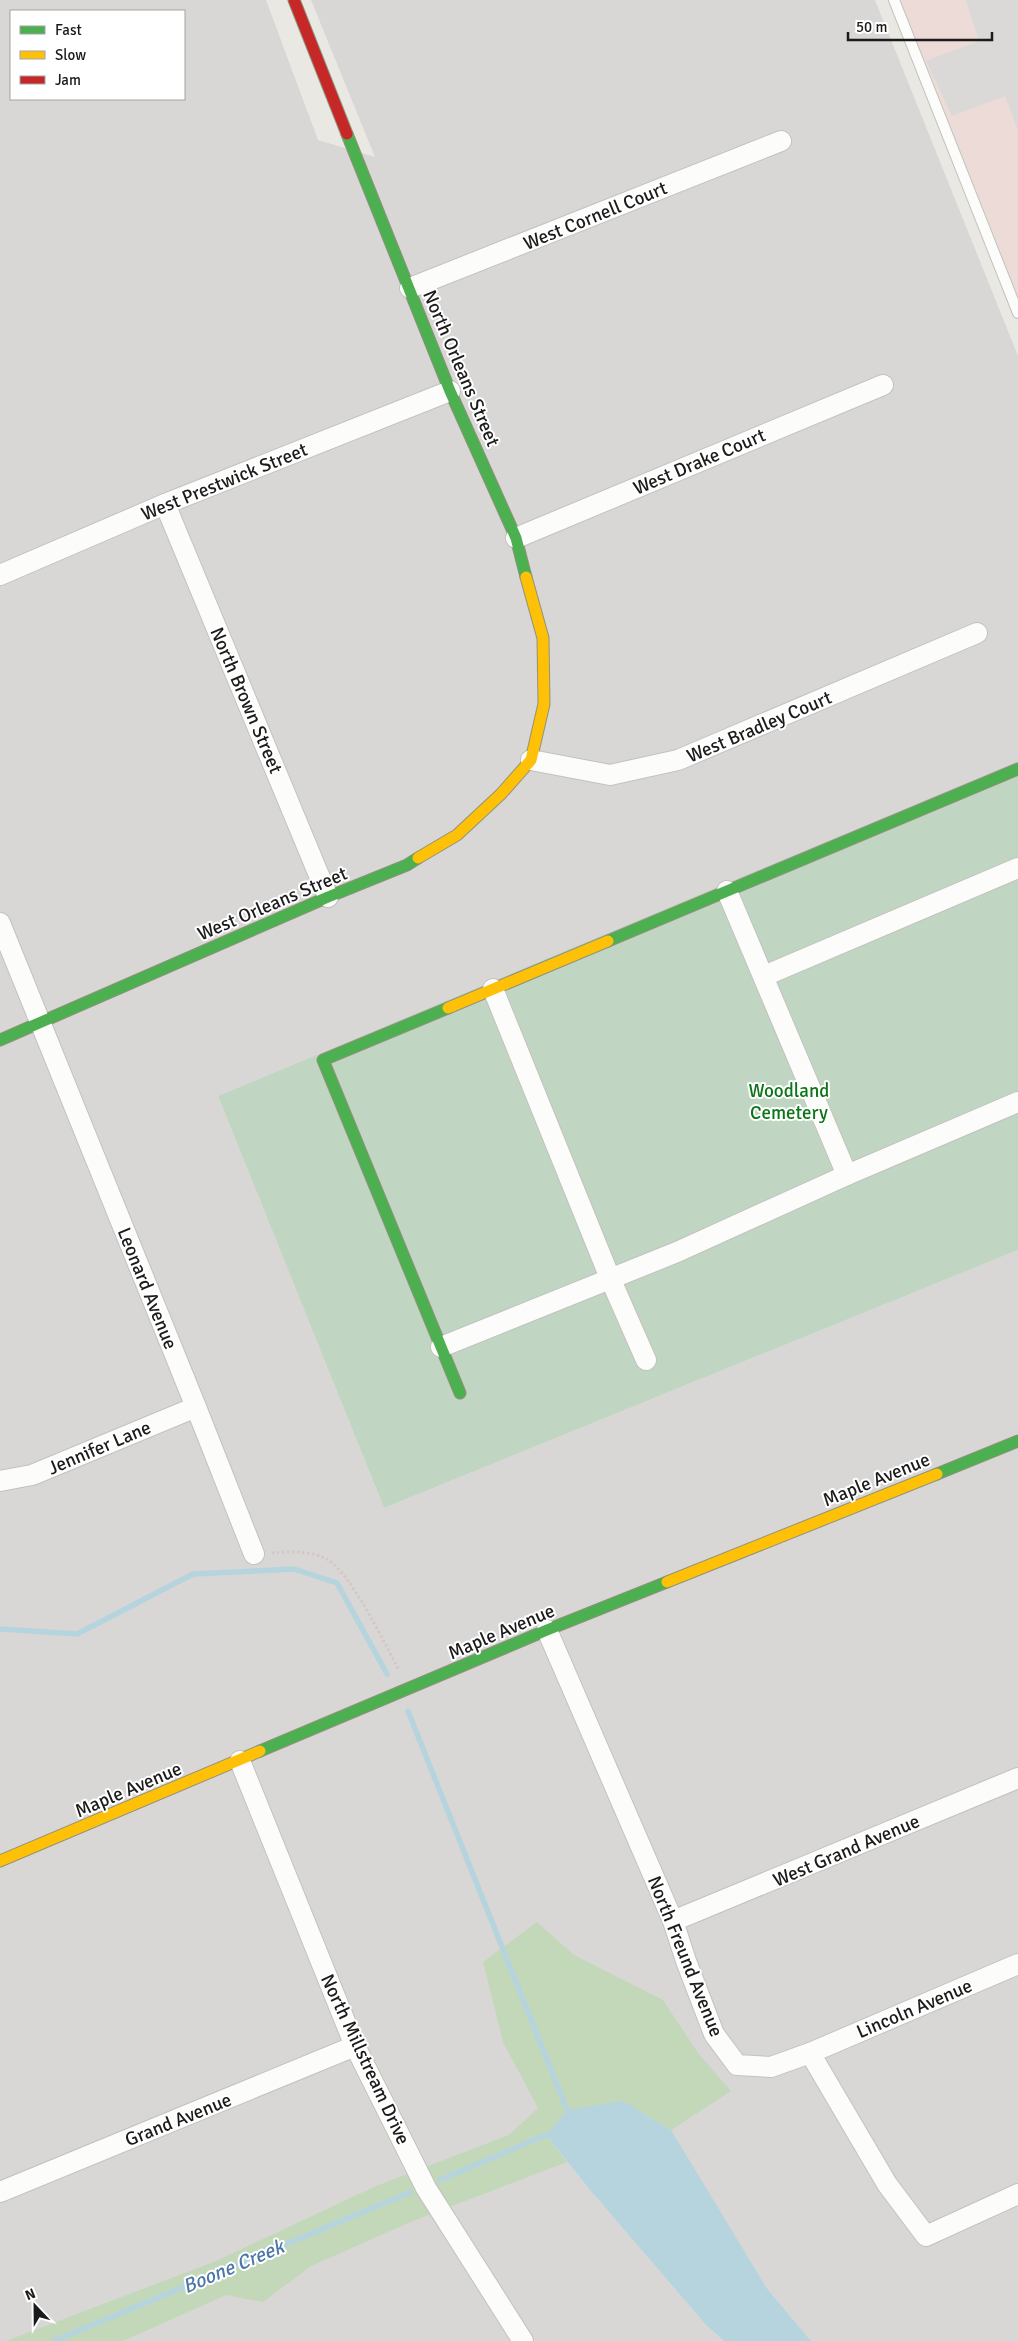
<svg xmlns="http://www.w3.org/2000/svg" width="1018" height="2341" font-family="Signika,sans-serif">
	<style>
		.residential { fill: #d8d7d5; fill-rule: evenodd }
		.commercial { fill: #ecdbd7 }
		.forest { fill: #c2d8b8 }
		.cemetery { fill: #c1d5c3 }
		.parking { fill: #dad9d7 }
		.water { fill: #b6d4dd }
		.lines { fill: none; stroke-linecap: round; stroke-linejoin: round }
		.stream { stroke: #b6d4dd; stroke-width: 5.5 }
		.lane-casing { stroke: #c2c2bf; stroke-width: 12 }
		.street-casing { stroke: #c2c2bf; stroke-width: 22 }
		.fast-casing { stroke: #90927c; stroke-width: 13 }
		.slow-casing { stroke: #90927c; stroke-width: 13 }
		.jam-casing { stroke: #90927c; stroke-width: 13 }
		.path { stroke: #d5c7c4; stroke-width: 3; stroke-dasharray: 2.5 2.5; stroke-linecap: butt }
		.lane { stroke: #fcfcfb; stroke-width: 10 }
		.street { stroke: #fcfcfb; stroke-width: 20 }
		.fast { stroke: #4caf50; stroke-width: 11 }
		.slow { stroke: #ffc107; stroke-width: 11 }
		.jam { stroke: #c62828; stroke-width: 11 }
		.labels { text-anchor: middle; stroke-width: 4; stroke-linejoin: round; paint-order: stroke }
		.street-label { font-size: 19px; fill: #1b1b1b; stroke: #fff }
		.park-label { font-size: 19px; fill: #0c7518; stroke: #fff }
		.water-label { font-size: 20px; font-style: italic; fill: #4a76a8; stroke: #fff }
	</style>
	<rect width="100%" height="100%" fill="#e9e8e3"/>
	<!-- residential -->
	<path class="residential" d="M0,0H266L318,140L375,157L311,0H875L1018,356V761L218,1096L384,1508L1018,1250V2341H811L766,2287L546,2135L590,2190L706,2325L724,2341H0ZM11,11H184V99H11Z"/>
	<!-- commercial -->
	<polygon class="commercial" points="898,0 1018,0 1018,308"/>
	<!-- forest -->
	<polygon class="forest" points="537,1922 574,1955 663,2000 698,2053 731,2091 671,2130 623,2101 546,2135 567,2162 413,2221 311,2266 263,2302 226,2295 123,2341 6,2341 216,2261 376,2186 509,2135 538,2108 503,2042 483,1962"/>
	<!-- cemetery -->
	<polygon class="cemetery" points="1018,761 1018,1250 384,1508 218,1096"/>
	<!-- parking -->
	<polygon class="parking" points="966,0 1018,0 1018,130 1005,96 952,116 926,61 979,41"/>
	<!-- water -->
	<polygon class="water" points="623,2101 671,2130 766,2287 811,2341 724,2341 706,2325 590,2190 546,2135 567,2110"/>
	<g class="lines">
		<!-- stream -->
		<g class="stream">
			<polyline points="0,1629 77,1634 193,1574 294,1569 337,1583 387,1674"/>
			<polyline points="408,1711 567,2110 572,2116"/>
			<polyline points="440,2180 546,2135 554,2137"/>
			<polyline points="54,2341 411,2192"/>
		</g>
		<defs>
			<polyline id="lane" points="894,0 1018,313"/>
			<g id="street">
				<polyline points="410,288 781,141"/>
				<polyline points="165,504 328,897"/>
				<polyline points="516,538 883,385"/>
				<polyline points="0,575 165,504 450,391"/>
				<polyline points="531,760 610,775 678,760 977,633"/>
				<polyline points="727,891 847,1175"/>
				<polyline points="0,923 196,1407 254,1554"/>
				<polyline points="764,976 1018,868"/>
				<polyline points="493,989 610,1278 646,1360"/>
				<polyline points="441,1347 677,1252 847,1175 1018,1102"/>
				<polyline points="0,1481 32,1475 196,1407"/>
				<polyline points="547,1630 673,1921 686,1961 714,2034 737,2065 771,2067 810,2053 887,2184 926,2236 1018,2194"/>
				<polyline points="240,1761 355,2046 426,2188 523,2341"/>
				<polyline points="673,1921 1018,1778"/>
				<polyline points="810,2053 1018,1964"/>
				<polyline points="0,2192 355,2046"/>
			</g>
			<g id="fast">
				<polyline points="347,134 450,391 516,538 526,577"/>
				<polyline points="608,941 1018,769"/>
				<polyline points="448,1008 323,1060 460,1393"/>
				<polyline points="0,1040 328,897 407,865 418,858"/>
				<polyline points="937,1474 1018,1441"/>
				<polyline points="260,1751 547,1630 667,1582"/>
			</g>
			<g id="slow">
				<polyline points="418,858 457,835 501,794 531,760 544,704 543,638 526,577"/>
				<polyline points="448,1008 608,941"/>
				<polyline points="667,1582 937,1474"/>
				<polyline points="0,1861 260,1751"/>
			</g>
			<polyline id="jam" points="294,0 347,134"/>
		</defs>
		<!-- lane casing -->
		<use href="#lane" class="lane-casing"/>
		<!-- street casing -->
		<use href="#street" class="street-casing"/>
		<!-- fast casing -->
		<use href="#fast" class="fast-casing"/>
		<!-- slow casing -->
		<use href="#slow" class="slow-casing"/>
		<!-- jam casing -->
		<use href="#jam" class="jam-casing"/>
		<!-- path -->
		<path class="path" d="M272,1553C288,1551 310,1551 325,1558C350,1570 384,1643 399,1670"/>
		<!-- lane -->
		<use href="#lane" class="lane"/>
		<!-- street -->
		<use href="#street" class="street"/>
		<!-- fast -->
		<use href="#fast" class="fast"/>
		<!-- slow -->
		<use href="#slow" class="slow"/>
		<!-- jam -->
		<use href="#jam" class="jam"/>
	</g>
	<g class="labels">
		<!-- street labels -->
		<g class="street-label">
			<text transform="translate(595 215) rotate(-22)" y="7">West Cornell Court</text>
			<text transform="translate(462 368) rotate(67)" y="7">North Orleans Street</text>
			<text transform="translate(699 461) rotate(-23)" y="7">West Drake Court</text>
			<text transform="translate(224 481) rotate(-22)" y="7">West Prestwick Street</text>
			<text transform="translate(247 700) rotate(67)" y="7">North Brown Street</text>
			<text transform="translate(759 726) rotate(-23)" y="7">West Bradley Court</text>
			<text transform="translate(272 903) rotate(-23)" y="7">West Orleans Street</text>
			<text transform="translate(148 1288) rotate(68)" y="7">Leonard Avenue</text>
			<text transform="translate(99 1447) rotate(-23)" y="7">Jennifer Lane</text>
			<text transform="translate(876 1479) rotate(-22)" y="7">Maple Avenue</text>
			<text transform="translate(501 1631) rotate(-23)" y="7">Maple Avenue</text>
			<text transform="translate(128 1789) rotate(-23)" y="7">Maple Avenue</text>
			<text transform="translate(846 1850) rotate(-23)" y="7">West Grand Avenue</text>
			<text transform="translate(686 1956) rotate(68)" y="7">North Freund Avenue</text>
			<text transform="translate(914 2008) rotate(-23)" y="7">Lincoln Avenue</text>
			<text transform="translate(366 2059) rotate(65)" y="7">North Millstream Drive</text>
			<text transform="translate(178 2119) rotate(-22)" y="7">Grand Avenue</text>
		</g>
		<!-- park labels -->
		<g class="park-label">
			<text x="789" y="1097">Woodland<tspan x="789" dy="22">Cemetery</tspan></text>
		</g>
		<!-- water labels -->
		<g class="water-label">
			<text transform="translate(233 2266) rotate(-23)" y="7">Boone Creek</text>
		</g>
	</g>
	<!-- legend -->
	<rect x="10" y="10" width="175" height="90" fill="#ffffff" stroke="#a4a4a4"/>
	<rect x="20" y="26" width="25" height="8" fill="#4caf50" stroke="#a4a4a4"/>
	<text x="55" y="35" font-size="15" fill="#1b1b1b">Fast</text>
	<rect x="20" y="51" width="25" height="8" fill="#ffc107" stroke="#a4a4a4"/>
	<text x="55" y="60" font-size="15" fill="#1b1b1b">Slow</text>
	<rect x="20" y="76" width="25" height="8" fill="#c62828" stroke="#a4a4a4"/>
	<text x="55" y="85" font-size="15" fill="#1b1b1b">Jam</text>
	<!-- north arrow -->
	<g transform="translate(35 2306) rotate(338)" stroke="#ffffff" stroke-width="4" paint-order="stroke">
	<path d="M0-4L9 19L0 12L-9 19Z" fill="#1b1b1b"/>
	<text y="-8" font-size="14" font-weight="bold" text-anchor="middle" fill="#1b1b1b">N</text>
	</g>
	<!-- scale -->
	<path d="M848 32v8h144v-8" fill="none" stroke="#1b1b1b" stroke-width="2.5"/>
	<text x="856" y="32" font-size="15" fill="#1b1b1b" stroke="#ffffff" stroke-width="4" paint-order="stroke">50 m</text>
</svg>
